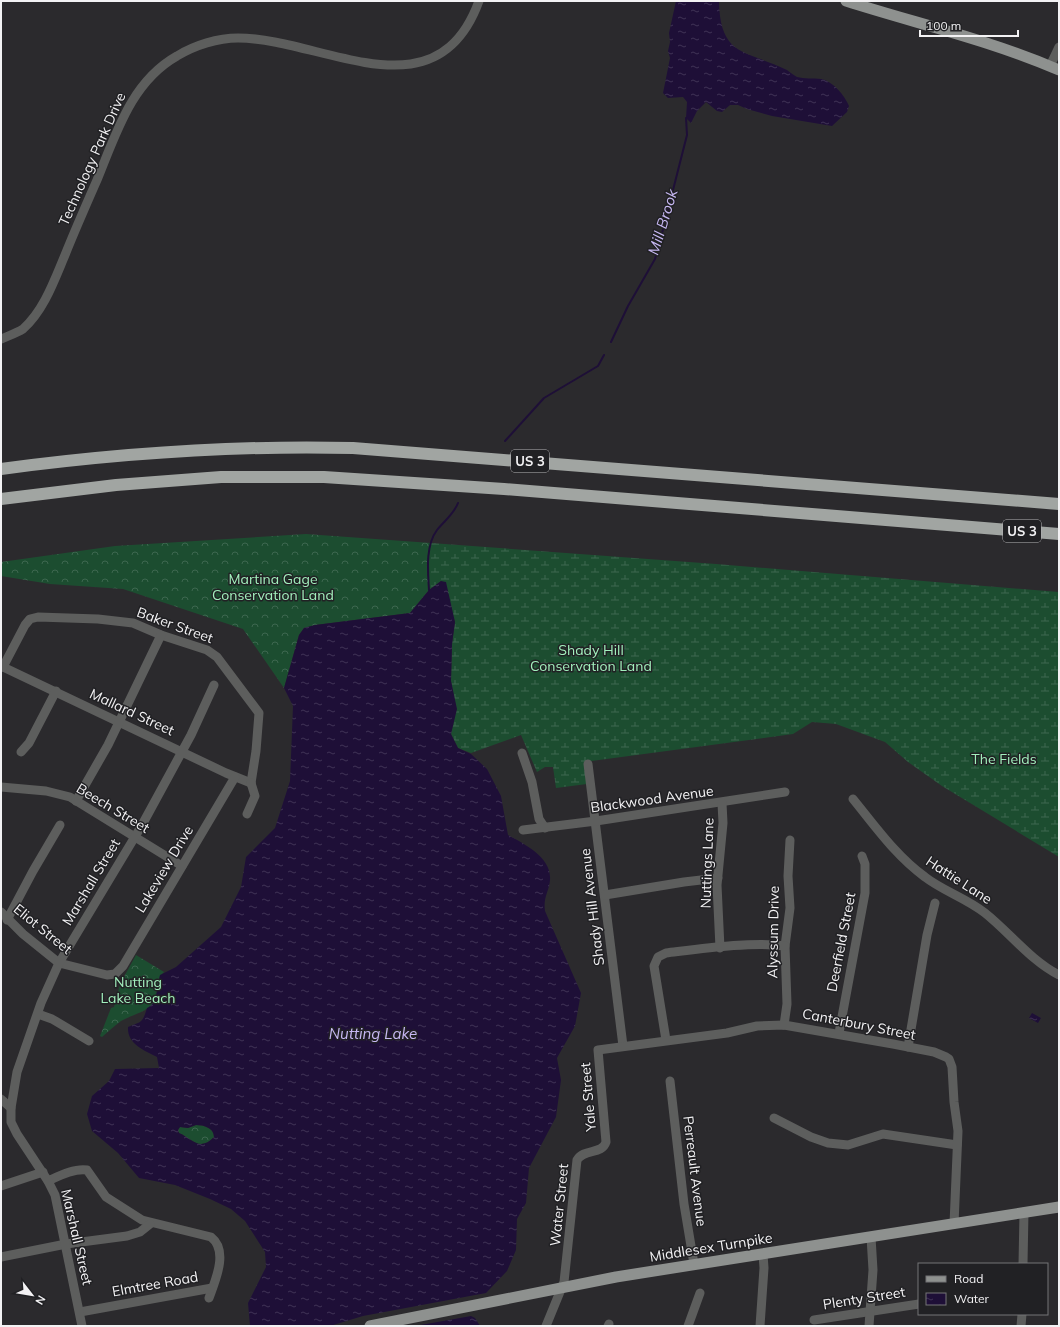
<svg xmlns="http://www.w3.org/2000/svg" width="1060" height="1327" font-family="Mulish,sans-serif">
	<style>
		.forest { fill: url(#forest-crowns) }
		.wetland { fill: url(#wetland-marsh) }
		.water { fill: url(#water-ripples); fill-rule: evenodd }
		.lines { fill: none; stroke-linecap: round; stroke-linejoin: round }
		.stream { stroke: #1e0f37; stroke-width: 2 }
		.minor { stroke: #5d5e5d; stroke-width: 9 }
		.major { stroke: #8e918f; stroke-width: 11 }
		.highway { stroke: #a1a5a2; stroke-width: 12 }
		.labels { text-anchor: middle; stroke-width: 3; stroke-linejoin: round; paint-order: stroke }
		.shield { fill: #212124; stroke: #b4b3b6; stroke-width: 1 }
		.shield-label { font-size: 13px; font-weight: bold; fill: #f3f2f4 }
		.street-label { font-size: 14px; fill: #f3f2f4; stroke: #212124 }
		.park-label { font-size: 14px; fill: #a2f0bd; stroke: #212124 }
		.water-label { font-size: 15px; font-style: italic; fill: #c8b9f4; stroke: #212124 }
	</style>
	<defs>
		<pattern id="forest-crowns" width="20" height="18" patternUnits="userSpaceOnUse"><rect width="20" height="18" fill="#1c4d30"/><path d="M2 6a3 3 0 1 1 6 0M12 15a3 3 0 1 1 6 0" fill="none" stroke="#3d674f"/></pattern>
		<pattern id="wetland-marsh" width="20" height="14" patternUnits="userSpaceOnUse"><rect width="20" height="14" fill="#1c4d30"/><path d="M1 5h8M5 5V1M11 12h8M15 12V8" fill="none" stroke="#3d674f"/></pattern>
		<pattern id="water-ripples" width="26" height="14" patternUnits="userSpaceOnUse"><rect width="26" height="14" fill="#1e0f37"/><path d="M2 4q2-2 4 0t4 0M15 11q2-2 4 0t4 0" fill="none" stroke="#3f3255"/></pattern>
	</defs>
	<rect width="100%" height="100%" fill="#2b2a2d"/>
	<!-- forest -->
	<g class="forest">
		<polygon points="306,534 431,543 427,566 429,590 410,613 315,625 304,628 299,635 284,688 243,629 123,589 50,584 1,576 1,562 115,546"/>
		<path d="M136,955L164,972C154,981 160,997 151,1006C144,1012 130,1016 121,1021C114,1026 108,1032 102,1037L100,1036L111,1008L114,1007L120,984Z"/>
		<path d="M196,1125C204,1125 214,1128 214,1137C199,1152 193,1139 179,1133L178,1130L180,1127L188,1128Z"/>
	</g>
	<!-- wetland -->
	<polygon class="wetland" points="431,543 716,564 1059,592 1059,857 942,786 908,762 885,742 836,724 812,722 793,734 584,762 587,784 556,788 553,767 545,767 537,772 521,735 471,753 458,748 451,734 456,709 451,681 452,644 455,622 441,581 429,590 427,566"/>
	<!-- water -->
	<g class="water">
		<path d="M676,1H719C720,58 747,50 787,70C790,72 793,75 797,77C804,79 814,78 821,79C833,81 845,96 849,106L847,112L832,126L772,116L747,109L738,105H730L722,112L717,111L706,102L697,111L691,123L686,118L687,102L683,97L668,98L663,93L670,58L668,51L670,42L669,33Z"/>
		<path d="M441,581L446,582L455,622L452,644L451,681L457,709L451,734L458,748L471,754L487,769L501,796L508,835C524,844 552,857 550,880C549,892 543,897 545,911L581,993L575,1026L557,1058L561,1080L556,1117L529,1168L526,1203L517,1219L516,1250L507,1271L486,1293L363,1316L330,1326H250L248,1303L266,1267L265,1252L245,1221L231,1209L210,1199L175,1185L139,1178L118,1153L92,1131L87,1114L92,1096L109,1081L115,1069L159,1068L157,1057C144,1050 127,1044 128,1027C142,1021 142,1024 147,1008C158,1004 157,985 160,975L176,967L221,927L241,887L246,857L275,828L290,781L293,706L284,688L299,635L304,628L315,625L410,613L429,590ZM196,1125C204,1125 214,1128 214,1137C199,1152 193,1139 179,1133L178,1130L180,1127L188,1128Z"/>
		<polygon points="1032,1013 1041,1018 1038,1023 1029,1018"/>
		<polygon points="471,1316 475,1318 480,1326 415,1326"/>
	</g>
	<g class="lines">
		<!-- stream -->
		<g class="stream">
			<polyline points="611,342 628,306 655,259 659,245 687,135 686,118"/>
			<polyline points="505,441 544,398 598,366 604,355"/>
			<path d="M429,590C428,572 425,546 437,530C444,521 454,514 458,503"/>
		</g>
		<!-- minor -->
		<g class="minor">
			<polyline points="1050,66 1059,47"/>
			<path d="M1,339C8,336 17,333 23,329C44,310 54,281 65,255C75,230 86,205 97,180C116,134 131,82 177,56C195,45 218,38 238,38C322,38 436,119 479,1"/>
			<polyline points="1,666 226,773 251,783"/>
			<polyline points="3,667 25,625 30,619 38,617 98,619 133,623 161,635 207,650 217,657 259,713 256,751 251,783"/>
			<polyline points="21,752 29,743 56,691"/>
			<polyline points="522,753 532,782 539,819 545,828"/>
			<polyline points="588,764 623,1046"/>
			<polyline points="1,787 46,791 70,797 182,866"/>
			<path d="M853,799C875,826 896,856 925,877C943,891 966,898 985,913C1009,932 1031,961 1059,975"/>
			<polyline points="76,801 108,745 161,635"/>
			<polyline points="247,814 255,796 251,783"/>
			<polyline points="523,830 596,821 785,792"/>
			<polyline points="605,895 684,882 718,878"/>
			<polyline points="1,912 23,934 59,963 107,975 115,974 123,966 235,777"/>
			<polyline points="7,920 33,871 60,825"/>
			<polyline points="720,948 717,885 723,823 722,803"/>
			<polyline points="38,1014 52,1019 89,1041"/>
			<polyline points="784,1025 787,1004 785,946 790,908 788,876 790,840"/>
			<polyline points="839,1033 865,893 865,864 862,856"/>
			<path d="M666,1040L654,966L658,957L666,953C699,949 754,941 785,946"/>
			<polyline points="908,1047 927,935 935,903"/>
			<polyline points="670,1081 684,1204 694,1264"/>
			<polyline points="1,1099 11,1108"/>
			<polyline points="774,1118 811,1137 828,1143 848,1145 883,1134 957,1145"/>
			<path d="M48,1181C59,1176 75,1168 87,1170L106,1197L142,1220L211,1237C229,1251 215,1281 209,1298"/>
			<polyline points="1,1186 43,1172"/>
			<polyline points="1,1257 66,1244 127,1236 140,1232 150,1224"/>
			<polyline points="1023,1264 1024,1212"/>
			<polyline points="80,1312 212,1288"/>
			<polyline points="814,1320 919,1304"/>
			<polyline points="82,1326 55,1195 48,1181 17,1134 11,1122 11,1108 17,1072 41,1003 59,963 142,825 191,735 214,685"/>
			<path d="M546,1326L564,1282L577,1160C584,1148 602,1155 606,1142L598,1050L727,1033L757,1026L784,1025L893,1044L934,1052L946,1057L949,1059L952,1067L954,1102L958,1131L954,1224"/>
			<polyline points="608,1326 609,1324"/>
			<polyline points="688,1326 700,1293"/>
			<polyline points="760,1326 764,1268 763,1254"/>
			<polyline points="869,1326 873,1270 871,1237"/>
			<polyline points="1021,1326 1022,1314"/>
		</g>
		<!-- major -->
		<g class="major">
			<path d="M846,1C918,24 990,40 1059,70"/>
			<polyline points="370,1326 616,1277 1059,1207"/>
		</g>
		<!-- highway -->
		<g class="highway">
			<path d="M1,469C121,453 233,445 353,448L1059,504"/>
			<polyline points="1,499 116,485 221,477 324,477 504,489 1059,534"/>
		</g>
	</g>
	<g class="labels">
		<!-- shield labels -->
		<g class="shield">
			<rect x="511" y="450" width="38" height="22" rx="3"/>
			<rect x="1003" y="520" width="38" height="22" rx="3"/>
		</g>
		<g class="shield-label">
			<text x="530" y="466">US 3</text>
			<text x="1022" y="536">US 3</text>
		</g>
		<!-- street labels -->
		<g class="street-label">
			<text transform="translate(92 159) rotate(-66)" y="5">Technology Park Drive</text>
			<text transform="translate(175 625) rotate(20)" y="5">Baker Street</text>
			<text transform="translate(132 712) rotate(25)" y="5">Mallard Street</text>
			<text transform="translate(652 799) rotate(-8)" y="5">Blackwood Avenue</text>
			<text transform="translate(113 808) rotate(31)" y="5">Beech Street</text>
			<text transform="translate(707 863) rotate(-88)" y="5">Nuttings Lane</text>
			<text transform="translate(164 869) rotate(-59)" y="5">Lakeview Drive</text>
			<text transform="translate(959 880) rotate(33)" y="5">Hattie Lane</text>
			<text transform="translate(91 882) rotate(-59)" y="5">Marshall Street</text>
			<text transform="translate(592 907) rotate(-97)" y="5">Shady Hill Avenue</text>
			<text transform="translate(43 929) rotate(39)" y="5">Eliot Street</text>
			<text transform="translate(773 932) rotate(-89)" y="5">Alyssum Drive</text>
			<text transform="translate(841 942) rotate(-79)" y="5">Deerfield Street</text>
			<text transform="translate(859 1024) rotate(11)" y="5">Canterbury Street</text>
			<text transform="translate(588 1097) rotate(-95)" y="5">Yale Street</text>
			<text transform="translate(695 1171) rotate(83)" y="5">Perreault Avenue</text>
			<text transform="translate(559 1205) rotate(-84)" y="5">Water Street</text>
			<text transform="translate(77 1237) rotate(77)" y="5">Marshall Street</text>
			<text transform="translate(711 1247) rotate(-9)" y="5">Middlesex Turnpike</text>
			<text transform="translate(155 1284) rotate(-10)" y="5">Elmtree Road</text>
			<text transform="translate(864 1298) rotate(-9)" y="5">Plenty Street</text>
		</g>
		<!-- park labels -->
		<g class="park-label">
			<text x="273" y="584">Martina Gage<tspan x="273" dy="16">Conservation Land</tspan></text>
			<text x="591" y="655">Shady Hill<tspan x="591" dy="16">Conservation Land</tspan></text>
			<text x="1004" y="764">The Fields</text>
			<text x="138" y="987">Nutting<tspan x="138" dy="16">Lake Beach</tspan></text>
		</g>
		<!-- water labels -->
		<g class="water-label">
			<text transform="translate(663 222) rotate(-73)" y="5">Mill Brook</text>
			<text x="373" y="1039">Nutting Lake</text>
		</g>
	</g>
	<!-- border -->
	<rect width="1060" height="1327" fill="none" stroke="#f3f2f4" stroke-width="4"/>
	<!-- legend -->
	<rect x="918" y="1263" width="130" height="52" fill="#212124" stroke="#757577"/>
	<rect x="926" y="1276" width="20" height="6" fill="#8e918f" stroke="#757577"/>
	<text x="954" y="1283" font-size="12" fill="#f3f2f4">Road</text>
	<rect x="926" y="1293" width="20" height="12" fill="url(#water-ripples)" stroke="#757577"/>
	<text x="954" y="1303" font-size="12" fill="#f3f2f4">Water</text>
	<!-- north arrow -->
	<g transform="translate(32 1295) rotate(121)" stroke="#212124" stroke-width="3" paint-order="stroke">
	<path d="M0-3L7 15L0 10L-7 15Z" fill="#f3f2f4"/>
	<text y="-6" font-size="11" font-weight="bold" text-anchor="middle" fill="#f3f2f4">N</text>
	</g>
	<!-- scale -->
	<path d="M920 30v6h98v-6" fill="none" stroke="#f3f2f4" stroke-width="2"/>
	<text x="926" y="30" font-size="12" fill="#f3f2f4" stroke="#212124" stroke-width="3" paint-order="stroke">100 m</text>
</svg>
